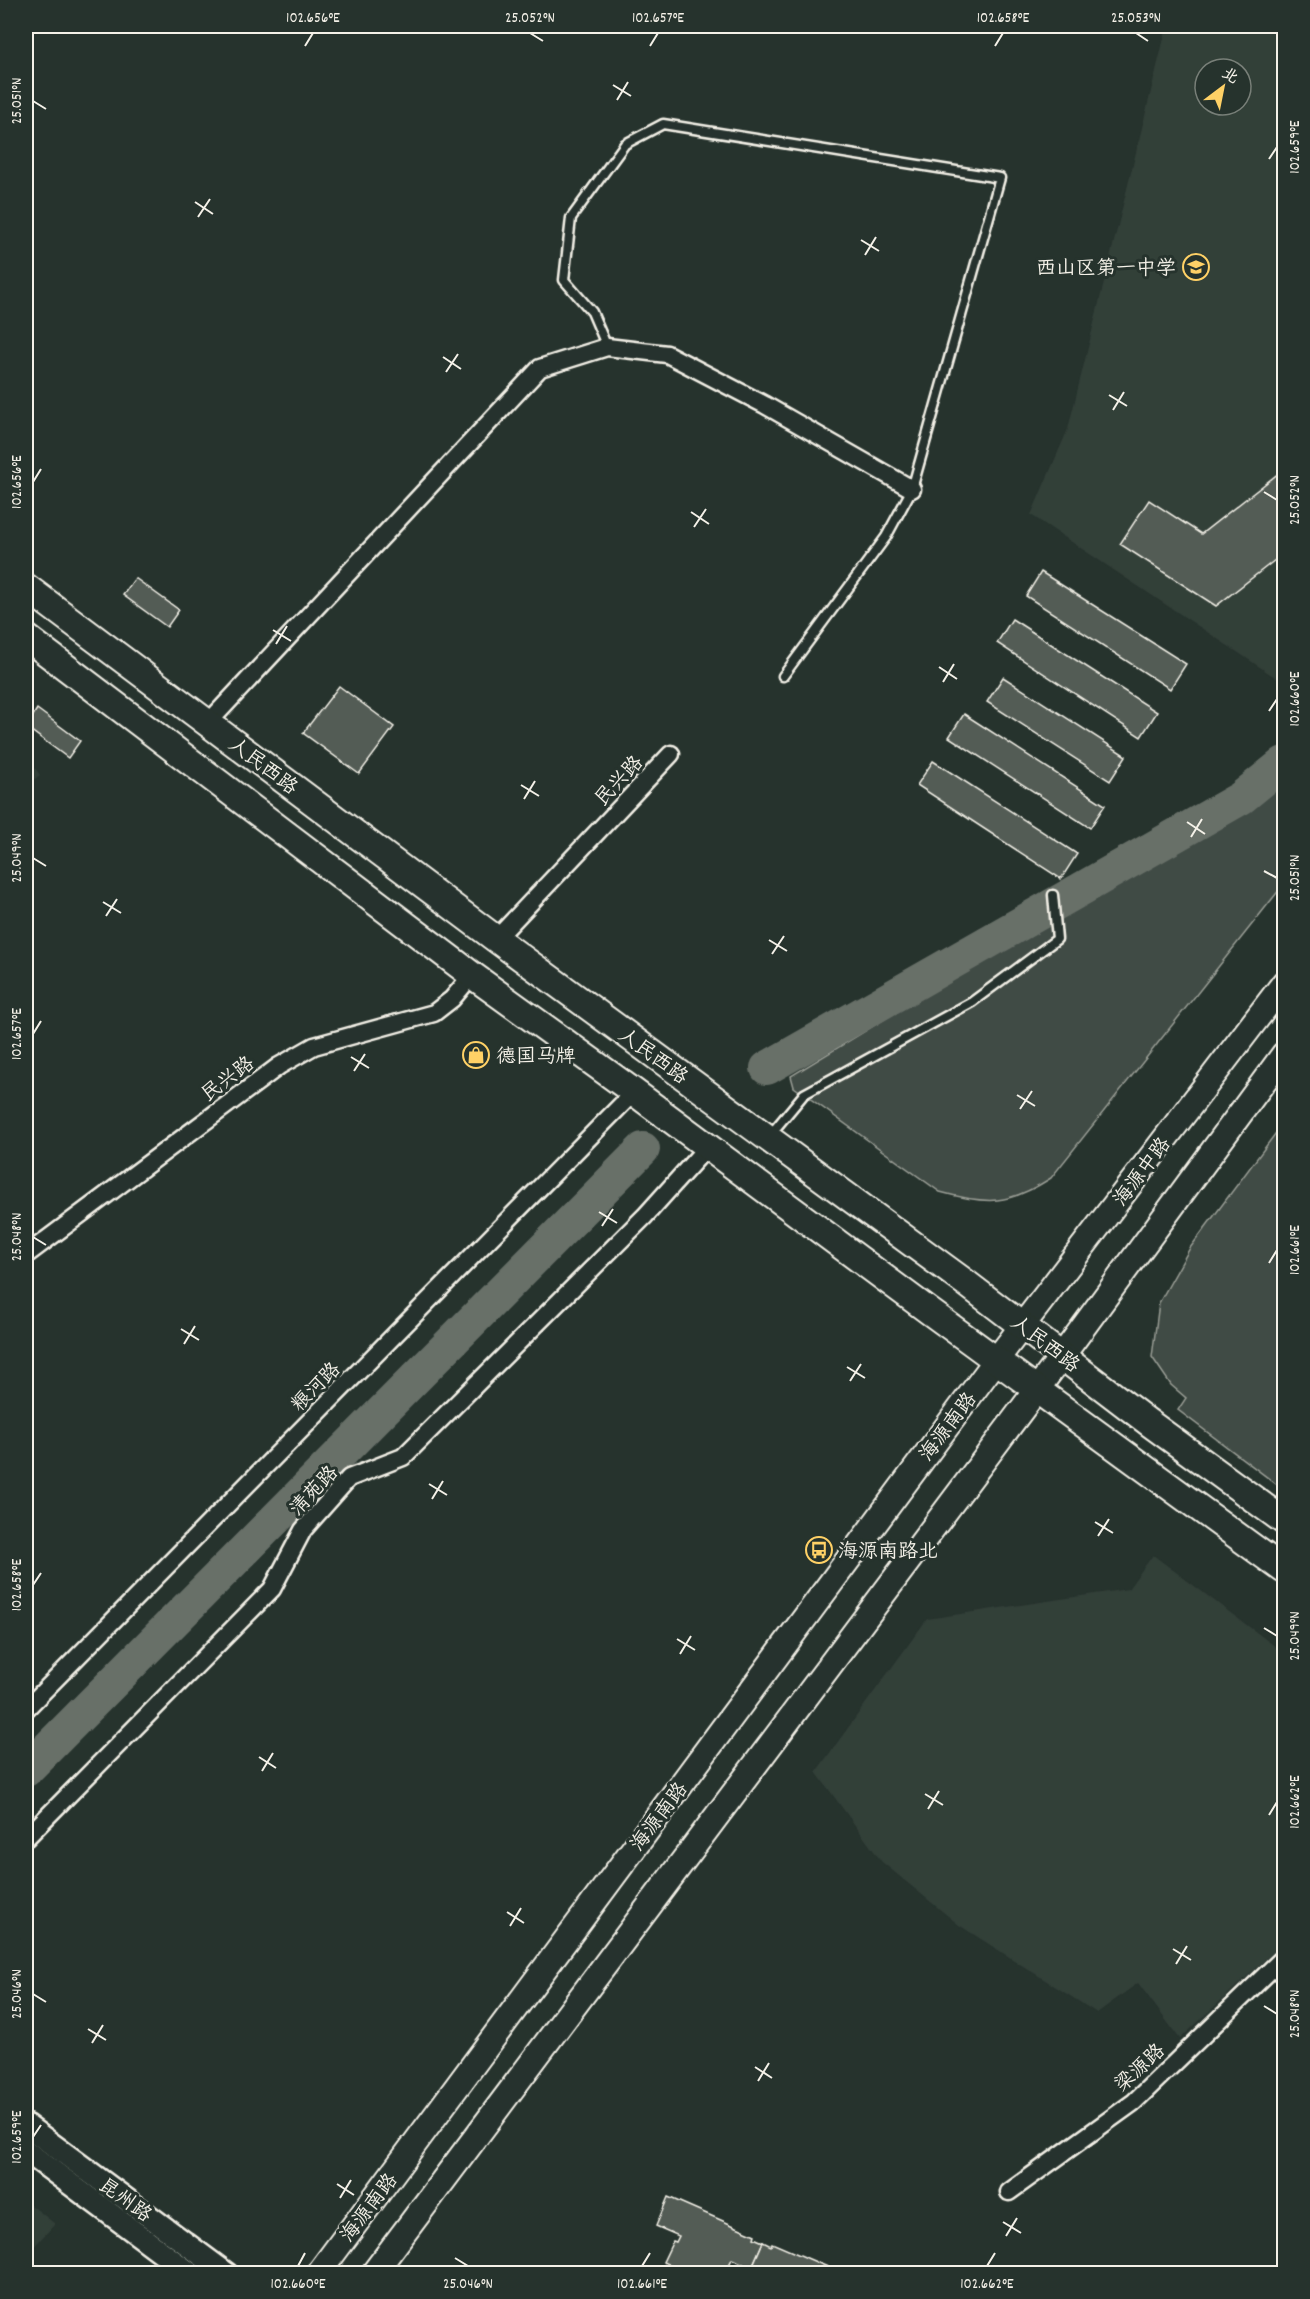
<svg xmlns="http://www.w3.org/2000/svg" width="1310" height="2299" font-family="Dekko,'LXGW WenKai TC',sans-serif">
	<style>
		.built { fill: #333f39; fill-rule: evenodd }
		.green { fill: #414b45; stroke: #9a9e96; stroke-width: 1.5 }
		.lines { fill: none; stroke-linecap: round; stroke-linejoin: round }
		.river { stroke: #676f68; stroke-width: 34 }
		.building { fill: #525c55; stroke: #f4f1e8; stroke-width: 1.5 }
		.service-casing { stroke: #f4f1e8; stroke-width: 13 }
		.minor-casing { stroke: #f4f1e8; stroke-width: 21 }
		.tertiary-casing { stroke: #f4f1e8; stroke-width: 26 }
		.secondary-casing { stroke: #f4f1e8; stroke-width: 28 }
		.primary-casing { stroke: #f4f1e8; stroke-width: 30 }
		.service { stroke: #26332d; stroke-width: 8 }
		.minor { stroke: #26332d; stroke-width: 16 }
		.tertiary { stroke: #26332d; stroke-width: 21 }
		.secondary { stroke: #26332d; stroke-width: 24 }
		.primary { stroke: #26332d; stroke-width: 26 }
		.ticks { fill: none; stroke: #f4f1e8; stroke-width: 2 }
		.labels { text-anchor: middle; stroke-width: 6; stroke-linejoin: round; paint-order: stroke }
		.poi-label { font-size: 20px; fill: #f4f1e8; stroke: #26332d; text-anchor: start }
		.street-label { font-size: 20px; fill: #f4f1e8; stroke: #26332d }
		.neatline { fill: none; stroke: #f4f1e8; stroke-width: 2 }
		.ticks-label { font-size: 15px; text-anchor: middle; fill: #f4f1e8 }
	</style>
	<rect width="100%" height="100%" fill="#26332d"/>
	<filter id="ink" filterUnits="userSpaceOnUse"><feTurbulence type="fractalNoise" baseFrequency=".0167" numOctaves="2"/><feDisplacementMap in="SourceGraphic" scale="12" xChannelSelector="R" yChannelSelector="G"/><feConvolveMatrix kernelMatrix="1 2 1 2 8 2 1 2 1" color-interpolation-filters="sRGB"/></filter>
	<g filter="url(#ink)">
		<!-- built -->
		<g class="built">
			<path d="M1167,26H1284V683L1031,515L1068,429ZM1205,69H1241V105H1205Z"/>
			<polygon points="26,756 40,775 26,786"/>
			<polygon points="1153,1555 1284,1653 1284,1942 1180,2039 1138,1983 1097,2013 959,1925 882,1862 816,1772 927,1619 1128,1589"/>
			<polygon points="26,2201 55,2224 26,2255"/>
		</g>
		<!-- green -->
		<g class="green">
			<path d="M1284,771V884L1051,1178C1009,1205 987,1205 940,1192L794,1087L791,1076L1254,795Z"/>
			<polygon points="1284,1122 1284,1490 1178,1410 1186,1398 1171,1385 1152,1357 1159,1303 1190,1248"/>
		</g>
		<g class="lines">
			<!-- river -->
			<g class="river">
				<polyline points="767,1068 1241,798 1284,763"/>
				<polyline points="26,1770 643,1149"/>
			</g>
		</g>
		<!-- building -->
		<g class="building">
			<polygon points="1284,469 1284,553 1216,606 1120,544 1149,500 1201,534"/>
			<polygon points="1041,572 1186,664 1170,689 1026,596"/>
			<polygon points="135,578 179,610 167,627 123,595"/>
			<polygon points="1012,619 1157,712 1141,737 997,643"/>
			<polygon points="1003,677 1126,756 1110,781 987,702"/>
			<polygon points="339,686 394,727 359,774 303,733"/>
			<polygon points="37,709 80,741 68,758 26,727"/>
			<polygon points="964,714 1105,805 1090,828 949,737"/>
			<polygon points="933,761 1077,854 1061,879 917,785"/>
			<polygon points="668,2197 755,2235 754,2238 763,2242 752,2267 732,2259 729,2265 732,2267 729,2274 689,2274 663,2262 673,2241 676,2242 679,2236 656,2226"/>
			<polygon points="763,2242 771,2246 772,2243 844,2274 766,2274 752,2267"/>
		</g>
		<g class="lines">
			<defs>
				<g id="service">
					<polyline points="607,347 592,312 564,280 571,218 625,144 663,124 1000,178 912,489 886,537 783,676"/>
					<polyline points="770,1135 804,1094 972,1002 1057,939 1053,895"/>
				</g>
				<g id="minor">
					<polyline points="208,723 540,368 607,347 667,354 765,405 912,489"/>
					<polyline points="496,939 671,754"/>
					<polyline points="26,1255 279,1066 314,1046 434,1013 452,999 472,975"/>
					<polyline points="26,1709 634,1092"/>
					<polyline points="26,1838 272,1589 303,1530 349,1478 403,1457 645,1216 707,1147"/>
					<polyline points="1009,2192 1134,2102 1284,1957"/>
				</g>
				<g id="tertiary">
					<polyline points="26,2125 227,2274"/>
					<polyline points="26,2151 191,2274"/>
				</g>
				<g id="secondary">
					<polyline points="318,2274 997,1359 1284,983"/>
					<polyline points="373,2274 1062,1356 1284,1054"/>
				</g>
				<g id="primary">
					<polyline points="26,587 496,939 966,1283 1148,1422 1284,1521"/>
					<polyline points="26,637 472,975 634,1092 929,1311 1284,1570"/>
				</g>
			</defs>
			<!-- service casing -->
			<use href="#service" class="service-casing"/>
			<!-- minor casing -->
			<use href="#minor" class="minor-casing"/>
			<!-- tertiary casing -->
			<use href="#tertiary" class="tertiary-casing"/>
			<!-- secondary casing -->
			<use href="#secondary" class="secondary-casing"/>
			<!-- primary casing -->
			<use href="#primary" class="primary-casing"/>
			<!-- service -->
			<use href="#service" class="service"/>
			<!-- minor -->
			<use href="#minor" class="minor"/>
			<!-- tertiary -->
			<use href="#tertiary" class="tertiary"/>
			<!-- secondary -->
			<use href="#secondary" class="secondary"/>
			<!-- primary -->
			<use href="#primary" class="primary"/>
		</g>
	</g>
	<!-- ticks -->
	<path class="ticks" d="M530,33L543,41M1136,33L1148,41M305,46L313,33M650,46L658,33M995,46L1003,33M613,85L631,96M617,100L628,82M33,101L46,109M1269,159L1277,147M195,202L213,214M198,217L210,199M861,240L879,251M865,255L876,237M443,357L461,369M446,372L458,354M1109,395L1127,406M1113,410L1124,392M33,482L41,469M1264,492L1277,500M691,512L709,524M694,527L706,509M273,630L291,641M276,644L287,626M939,667L957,679M943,682L954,664M1269,711L1277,699M521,785L539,796M524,799L535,781M1187,822L1205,834M1191,837L1202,819M33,858L46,866M1264,871L1277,878M103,902L121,913M106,916L117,899M769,940L787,951M772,954L784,936M33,1034L41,1021M351,1057L369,1068M354,1071L365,1054M1017,1095L1035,1106M1020,1109L1032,1091M599,1212L617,1223M602,1226L613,1209M33,1237L46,1245M1269,1263L1277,1250M181,1329L199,1340M184,1344L195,1326M847,1367L865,1378M850,1381L861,1364M429,1484L447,1495M432,1499L443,1481M1095,1522L1113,1533M1098,1536L1109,1519M33,1585L41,1573M1264,1628L1277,1636M677,1639L695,1650M680,1654L691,1636M259,1757L276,1768M262,1771L273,1753M925,1794L943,1805M928,1809L939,1791M1269,1815L1277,1802M507,1912L524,1923M510,1926L521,1908M1173,1949L1191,1960M1176,1964L1187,1946M33,1994L46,2002M1264,2006L1277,2014M88,2029L106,2040M92,2043L103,2025M755,2067L772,2078M758,2081L769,2063M33,2137L41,2125M337,2184L354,2195M340,2198L351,2180M1003,2222L1021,2233M1006,2236L1017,2218M455,2258L468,2266M298,2266L305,2253M642,2266L650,2253M987,2266L995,2253"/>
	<!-- icons -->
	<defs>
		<symbol id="school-ring" viewBox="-11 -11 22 22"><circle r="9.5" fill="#26332d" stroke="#ffd166" stroke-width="1.5"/><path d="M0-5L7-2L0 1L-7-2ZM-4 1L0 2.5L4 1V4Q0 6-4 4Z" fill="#ffd166"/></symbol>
		<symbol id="shop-ring" viewBox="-11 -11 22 22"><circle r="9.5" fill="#26332d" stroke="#ffd166" stroke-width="1.5"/><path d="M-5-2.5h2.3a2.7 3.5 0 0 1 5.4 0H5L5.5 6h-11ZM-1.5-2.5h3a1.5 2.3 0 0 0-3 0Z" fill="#ffd166"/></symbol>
		<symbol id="bus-ring" viewBox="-11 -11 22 22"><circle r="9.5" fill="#26332d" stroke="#ffd166" stroke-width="1.5"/><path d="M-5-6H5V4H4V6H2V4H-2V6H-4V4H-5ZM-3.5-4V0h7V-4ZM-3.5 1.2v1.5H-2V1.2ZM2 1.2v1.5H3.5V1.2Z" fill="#ffd166"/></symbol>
	</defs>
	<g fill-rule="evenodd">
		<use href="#school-ring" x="1181" y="252" width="30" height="30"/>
		<use href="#shop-ring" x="461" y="1040" width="30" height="30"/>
		<use href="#bus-ring" x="804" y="1535" width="30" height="30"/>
	</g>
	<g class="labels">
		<!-- poi labels -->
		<g class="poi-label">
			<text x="1176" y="274" text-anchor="end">西山区第一中学</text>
			<text x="496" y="1062">德国马牌</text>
			<text x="838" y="1557">海源南路北</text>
		</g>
		<!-- street labels -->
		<g class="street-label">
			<text transform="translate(264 765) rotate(37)" y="7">人民西路</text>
			<text transform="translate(618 780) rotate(-47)" y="7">民兴路</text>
			<text transform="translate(654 1055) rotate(36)" y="7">人民西路</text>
			<text transform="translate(227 1078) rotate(-37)" y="7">民兴路</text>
			<text transform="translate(1141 1171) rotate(-53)" y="7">海源中路</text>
			<text transform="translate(1046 1343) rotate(37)" y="7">人民西路</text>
			<text transform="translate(315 1386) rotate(-45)" y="7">粮河路</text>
			<text transform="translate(947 1426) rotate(-53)" y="7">海源南路</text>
			<text transform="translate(313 1490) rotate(-47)" y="7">清苑路</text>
			<text transform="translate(658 1816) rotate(-53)" y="7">海源南路</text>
			<text transform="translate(1139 2067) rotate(-43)" y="7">梁源路</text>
			<text transform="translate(126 2199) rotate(36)" y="7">昆州路</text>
			<text transform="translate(368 2207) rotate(-53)" y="7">海源南路</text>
		</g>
	</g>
	<!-- margin -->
	<rect width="1310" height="2299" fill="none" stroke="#26332d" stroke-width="66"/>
	<!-- north arrow -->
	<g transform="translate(1223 87) rotate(32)"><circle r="28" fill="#26332d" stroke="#787f78" stroke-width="1.5"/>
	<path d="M0-4.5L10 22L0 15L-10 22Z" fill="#ffd166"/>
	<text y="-9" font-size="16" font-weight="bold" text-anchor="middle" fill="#f4f1e8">北</text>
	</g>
	<rect x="33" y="33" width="1244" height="2233" class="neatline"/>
	<g class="ticks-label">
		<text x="313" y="22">102.656°E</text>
		<text x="530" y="22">25.052°N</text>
		<text x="658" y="22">102.657°E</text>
		<text x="1003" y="22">102.658°E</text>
		<text x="1136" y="22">25.053°N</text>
		<text transform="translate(16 101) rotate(-90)" y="5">25.051°N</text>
		<text transform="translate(1294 147) rotate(-90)" y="5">102.659°E</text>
		<text transform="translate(16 482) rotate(-90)" y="5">102.656°E</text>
		<text transform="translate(1294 500) rotate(-90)" y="5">25.052°N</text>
		<text transform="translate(1294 699) rotate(-90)" y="5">102.660°E</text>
		<text transform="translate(16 858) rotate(-90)" y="5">25.049°N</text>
		<text transform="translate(1294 878) rotate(-90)" y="5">25.051°N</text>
		<text transform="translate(16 1034) rotate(-90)" y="5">102.657°E</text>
		<text transform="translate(16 1237) rotate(-90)" y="5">25.048°N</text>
		<text transform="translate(1294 1250) rotate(-90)" y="5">102.661°E</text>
		<text transform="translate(16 1585) rotate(-90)" y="5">102.658°E</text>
		<text transform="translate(1294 1636) rotate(-90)" y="5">25.049°N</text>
		<text transform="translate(1294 1802) rotate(-90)" y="5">102.662°E</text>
		<text transform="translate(16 1994) rotate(-90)" y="5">25.046°N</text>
		<text transform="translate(1294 2014) rotate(-90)" y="5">25.048°N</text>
		<text transform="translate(16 2137) rotate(-90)" y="5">102.659°E</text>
		<text x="298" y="2288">102.660°E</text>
		<text x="468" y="2288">25.046°N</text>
		<text x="642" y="2288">102.661°E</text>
		<text x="987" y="2288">102.662°E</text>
	</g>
</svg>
